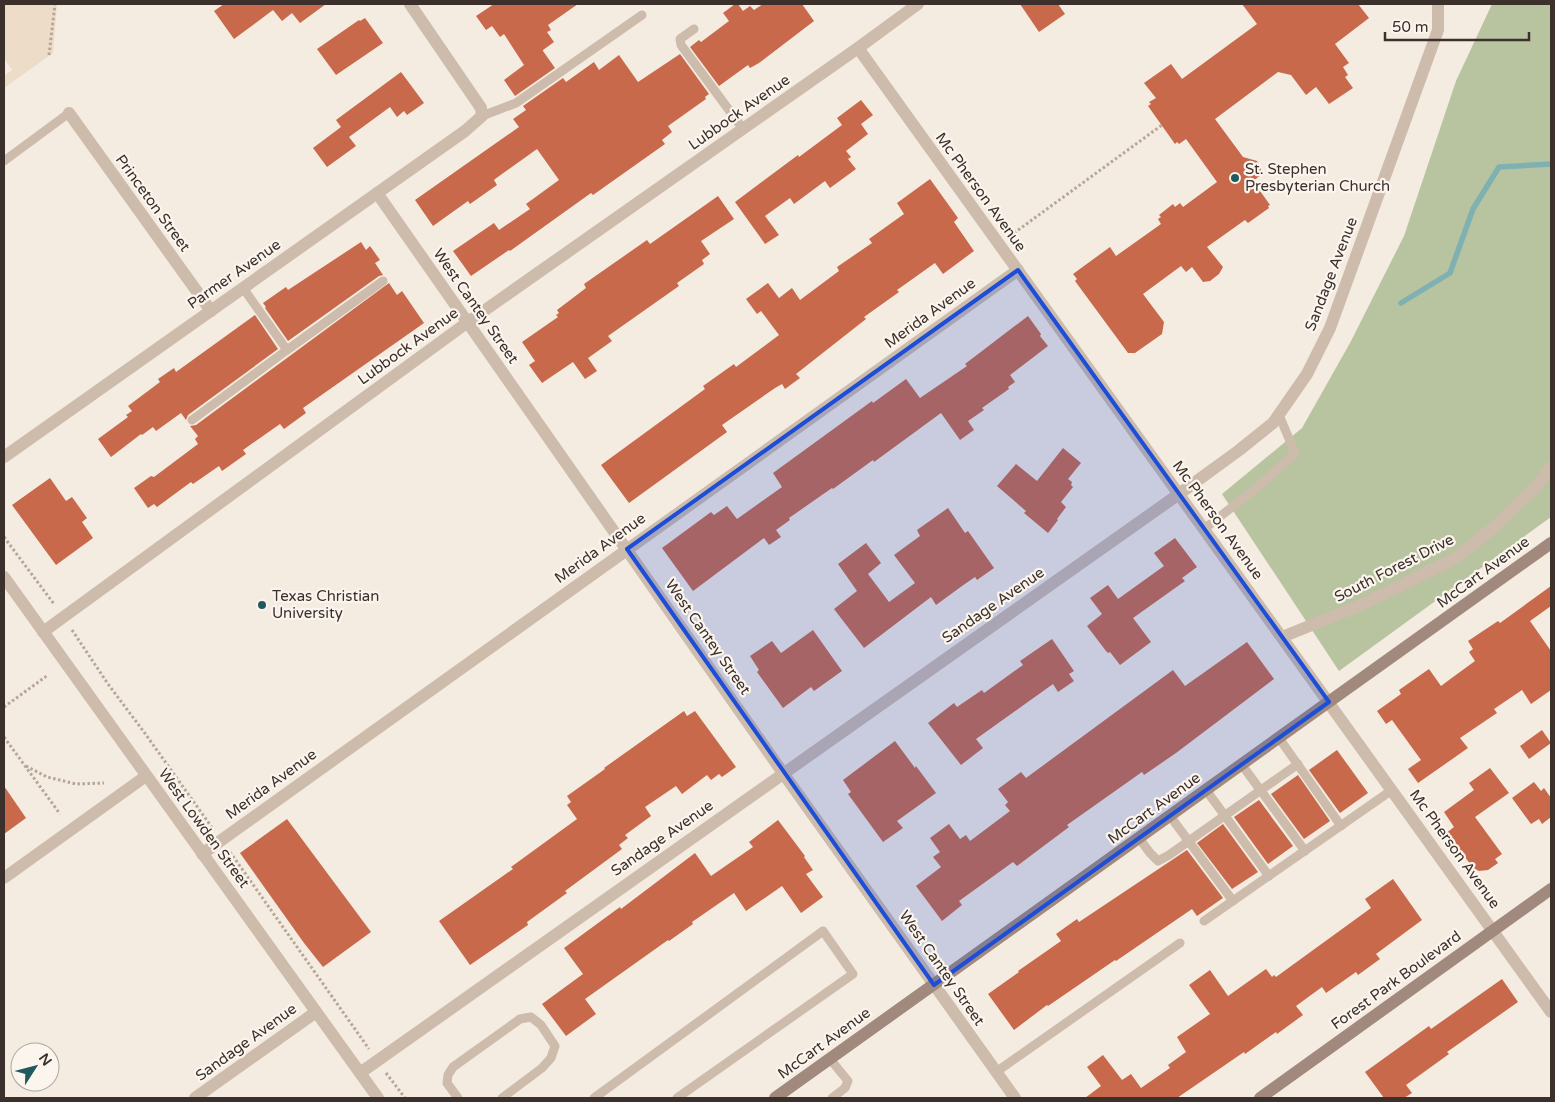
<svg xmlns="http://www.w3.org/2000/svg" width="1555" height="1102" font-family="'Varela Round',sans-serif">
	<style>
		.green { fill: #b8c4a0 }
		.plaza { fill: #ecdcc8 }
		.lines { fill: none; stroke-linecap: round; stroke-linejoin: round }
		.stream { stroke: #7fb0b2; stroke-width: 5.5 }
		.building { fill: #c8694b }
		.path { stroke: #b9a596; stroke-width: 3; stroke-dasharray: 2.5 2.5; stroke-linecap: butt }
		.lane { stroke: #cdbbac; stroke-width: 9 }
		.street { stroke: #cdbbac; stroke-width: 12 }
		.secondary { stroke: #a18a7d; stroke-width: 12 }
		.marked { fill: #1d4ed8; fill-opacity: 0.2; stroke: #1d4ed8; stroke-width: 4; stroke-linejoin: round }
		.poi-dot { fill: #1f5a5e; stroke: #fbf5ee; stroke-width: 2 }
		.labels { text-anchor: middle; stroke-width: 4.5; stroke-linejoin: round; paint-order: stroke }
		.street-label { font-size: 15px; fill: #3b302b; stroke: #fbf5ee }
		.poi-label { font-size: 15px; fill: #3b302b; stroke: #fbf5ee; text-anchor: start }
	</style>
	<rect width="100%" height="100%" fill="#f4ebe1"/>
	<!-- green -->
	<polygon class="green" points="1492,4 1551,4 1551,517 1339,671 1222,494 1302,428 1350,343 1404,236 1456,81"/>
	<!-- plaza -->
	<polygon class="plaza" points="4,4 57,4 53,53 4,88 4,76 12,70 4,58"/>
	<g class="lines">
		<!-- stream -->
		<polyline class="stream" points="1401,303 1450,273 1473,209 1499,167 1551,164"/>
	</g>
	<!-- building -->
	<g class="building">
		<polygon points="224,4 326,4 300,23 292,13 282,21 273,10 234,39 214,11"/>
		<polygon points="494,4 578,4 548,25 551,30 547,32 554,42 543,50 543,51 555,68 515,96 504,80 524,65 504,34 500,37 492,26 486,30 476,16"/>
		<polygon points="735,4 738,4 743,11 750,6 754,10 763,4 802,4 814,21 759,63 750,68 748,65 719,86 690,47 699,40 701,42 729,21 723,13"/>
		<polygon points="1020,4 1058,4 1065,14 1039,32"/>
		<polygon points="1242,4 1358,4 1369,18 1335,44 1349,63 1343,67 1348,75 1345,77 1353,88 1329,104 1316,87 1306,95 1291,75 1278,72 1215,119 1243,157 1257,161 1261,167 1261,175 1253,181 1270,205 1268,206 1269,208 1248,223 1245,220 1207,247 1223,267 1219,274 1210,281 1203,282 1192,267 1186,272 1181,266 1143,294 1164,322 1162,334 1135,353 1128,353 1075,281 1077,279 1073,274 1110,247 1116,256 1161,224 1158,219 1161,217 1159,215 1173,204 1175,207 1180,203 1183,207 1217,182 1186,139 1179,144 1177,142 1175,144 1148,106 1151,104 1149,102 1156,98 1144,83 1171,64 1182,79 1257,24"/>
		<polygon points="365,18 383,43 336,75 317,49 359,20 360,21"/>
		<polygon points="680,54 709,94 705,97 706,99 668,126 672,132 662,140 665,144 593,195 591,193 510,251 509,250 471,276 453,251 494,223 499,230 530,209 526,204 559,180 537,149 495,179 494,180 497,185 470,204 468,201 433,226 415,200 519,127 513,119 526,110 523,106 563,78 566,82 594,62 599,70 619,55 638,82"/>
		<polygon points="401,72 424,103 407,115 404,111 397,117 390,107 349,137 356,146 327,167 313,148 341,127 336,120"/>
		<polygon points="861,100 873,115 861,124 868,134 846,151 851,157 848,159 856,169 830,188 825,181 794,204 790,198 765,216 779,235 765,244 735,202 798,155 799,157 842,125 837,118"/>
		<polygon points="930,179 958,218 954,222 974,251 943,274 935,263 897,290 899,292 864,317 866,319 796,374 800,378 785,389 782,384 775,388 722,425 727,432 629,503 601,465 705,389 703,386 734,364 736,367 779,335 761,311 757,314 746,299 768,283 779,298 792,288 800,300 839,271 837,267 872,243 869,239 904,214 897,203"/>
		<polygon points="718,196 734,219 701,241 710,254 702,260 704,264 677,283 679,286 608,336 612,341 588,358 597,371 585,379 573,362 542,383 529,365 535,361 522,342 558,317 556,315 559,313 557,310 586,288 584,284 647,240 650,244"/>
		<polygon points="361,242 366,250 370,246 380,260 375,263 383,275 379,276 288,341 265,308 266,307 263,303 286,287 288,290"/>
		<polygon points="389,283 397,295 402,291 424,323 303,408 306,413 284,429 280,424 243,450 246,454 222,471 219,466 193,484 191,482 157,507 154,504 148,508 134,488 151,476 154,477 198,444 195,439 198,436 190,426 196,425"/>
		<polygon points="255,315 278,349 188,415 186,420 181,413 156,431 153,427 142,435 141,434 111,457 98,439 128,417 126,415 132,411 128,406 160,382 158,379 174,368 176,372"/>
		<polygon points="1028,316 1041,334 1040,336 1048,346 1010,375 1015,382 1008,387 1009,389 982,408 984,410 968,421 974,430 960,440 941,413 874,462 873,460 833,489 832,488 789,518 790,520 776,530 781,537 769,545 764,538 693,591 662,548 711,512 714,515 727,506 737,519 782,487 773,473 872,401 873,403 906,379 920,398 967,366 965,364"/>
		<polygon points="1063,448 1081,463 1068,479 1072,482 1071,485 1073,487 1061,502 1066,507 1057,519 1058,520 1048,533 1024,513 1026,511 997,486 1016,464 1037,481"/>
		<polygon points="50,478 66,501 72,497 87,518 82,522 93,538 56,565 12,505"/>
		<polygon points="948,508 965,533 968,531 994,568 977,580 975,577 962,586 936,605 931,597 864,648 834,609 857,591 838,564 866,543 881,563 868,574 889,602 915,583 894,555 920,536 917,530"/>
		<polygon points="1175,538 1197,567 1182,578 1185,581 1133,618 1151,642 1120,665 1110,652 1108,653 1106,651 1087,626 1102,614 1090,598 1108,585 1118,599 1164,566 1154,553"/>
		<polygon points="1551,586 1551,606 1530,621 1551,651 1551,690 1531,704 1522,690 1494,709 1497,713 1460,738 1468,748 1418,783 1408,769 1421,760 1392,720 1386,724 1377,711 1401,694 1399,690 1429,669 1441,686 1449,680 1475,661 1469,652 1473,649 1468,641 1498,621 1500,623"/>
		<polygon points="813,630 842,671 814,691 811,687 783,708 757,672 759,670 750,656 772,641 781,653"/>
		<polygon points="1052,639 1074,671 1069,674 1074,681 1058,692 1053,684 976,739 983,748 961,765 928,723 954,703 957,707 982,690 984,693 1023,665 1020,661"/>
		<polygon points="1247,642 1274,679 1176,753 1144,775 1142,772 1067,825 1069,827 1017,866 1013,862 959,901 962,905 942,921 916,886 941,867 933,857 940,852 930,838 949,824 960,839 966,835 970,841 1010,811 1005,805 1008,802 998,789 1021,772 1026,778 1173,670 1185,686"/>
		<polygon points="684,711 687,716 695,711 736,767 722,777 719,774 711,780 707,775 682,794 676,786 645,807 651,816 625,835 628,838 619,845 622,849 565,891 567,893 527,922 528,925 470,965 439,921 513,869 511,867 577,819 567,805 571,802 567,796 605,769 604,768"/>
		<polygon points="1542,730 1551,743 1529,759 1520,746"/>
		<polygon points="895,741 915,768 916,766 936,793 897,821 903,828 883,842 848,794 851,792 843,780"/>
		<polygon points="1337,750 1368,793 1340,813 1309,770"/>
		<polygon points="1490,768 1509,793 1475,817 1502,854 1495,859 1498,863 1488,870 1479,871 1473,868 1457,846 1455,848 1445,834 1454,827 1444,812 1474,790 1469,783"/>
		<polygon points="1298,775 1330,821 1304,839 1271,794"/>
		<polygon points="1534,782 1541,791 1544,788 1551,798 1551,817 1542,824 1539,819 1531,824 1512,798"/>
		<polygon points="4,786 26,818 4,834"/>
		<polygon points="1259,800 1293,846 1268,864 1234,817"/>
		<polygon points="287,819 371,932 323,967 304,943 240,853"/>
		<polygon points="778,820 805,856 804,857 813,870 806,874 823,897 801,913 782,886 746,911 734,893 692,922 693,924 669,941 668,940 585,999 596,1014 566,1036 542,1004 583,974 564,948 620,907 621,909 695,853 711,876 753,847 749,842"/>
		<polygon points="1223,824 1258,872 1232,889 1197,843"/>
		<polygon points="1187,850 1223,898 1197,916 1192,909 1116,961 1115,960 1048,1006 1047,1005 1014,1030 988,994 1019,972 1018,971 1061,941 1056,934 1077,919 1079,922"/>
		<polygon points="1393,879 1422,920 1376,954 1380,959 1358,975 1356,972 1326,993 1322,987 1296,1006 1303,1015 1277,1034 1276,1032 1245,1054 1244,1052 1177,1098 1085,1098 1101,1086 1087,1067 1103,1055 1122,1080 1131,1074 1141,1088 1170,1068 1168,1065 1186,1052 1177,1037 1210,1014 1189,985 1210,970 1228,996 1266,969 1272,977 1274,975 1276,977 1371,908 1365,899"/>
		<polygon points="1502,979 1518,1002 1447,1052 1449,1054 1406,1085 1412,1093 1404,1098 1384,1098 1365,1072 1429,1026 1431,1029"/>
	</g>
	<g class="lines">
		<!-- path -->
		<g class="path">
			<polyline points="49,55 55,4"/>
			<polyline points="1010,236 1162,125"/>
			<polyline points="4,537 54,604"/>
			<polyline points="72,630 108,684 144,732 213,829"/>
			<polyline points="4,707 48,675"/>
			<polyline points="4,737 60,814"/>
			<polyline points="26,766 47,777 76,784 104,783"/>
			<polyline points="230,852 369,1049"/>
			<polyline points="386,1073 405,1098"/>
		</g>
		<!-- lane -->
		<g class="lane">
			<polyline points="694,29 680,39 681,45 743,129"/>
			<polyline points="482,116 516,103 642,15"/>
			<polyline points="4,161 69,113"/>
			<polyline points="243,288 287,350 383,281"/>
			<polyline points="192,420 287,350"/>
			<polyline points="1204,529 1259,486 1295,453 1279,415"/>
			<polyline points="1279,738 1341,826"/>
			<polyline points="1242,765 1305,851"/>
			<polyline points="1206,790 1269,876"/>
			<polyline points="1170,816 1233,901"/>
			<polyline points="1139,838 1150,853 1158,861 1169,855 1298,764"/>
			<polyline points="1204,921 1392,790"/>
			<polyline points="830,1059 848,1081 845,1088 832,1098"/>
			<polyline points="996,1072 1180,943"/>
			<polyline points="458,1098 447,1083 448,1075 453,1067 520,1019 531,1017 541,1025 555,1046 551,1058 542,1068 502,1098"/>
			<polyline points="594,1098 823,931 853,974 677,1098"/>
		</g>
		<!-- street -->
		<g class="street">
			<polyline points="858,48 1551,1012"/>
			<polyline points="69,113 211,311"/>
			<polyline points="377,193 783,773 1015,1098"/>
			<polyline points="4,457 465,131 482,116 481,108 410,4"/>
			<polyline points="4,577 378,1098"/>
			<polyline points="43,632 468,322 858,48 918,4"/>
			<polyline points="1282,637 1359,606 1456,558 1494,527 1537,486 1551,467"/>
			<polyline points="202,854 1018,270"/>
			<polyline points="4,878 146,776"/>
			<polyline points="360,1073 1179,494 1238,451 1273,423 1307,374 1330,328 1438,30 1438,4"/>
			<polyline points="195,1098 316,1012"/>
		</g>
		<!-- secondary -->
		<g class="secondary">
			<polyline points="775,1098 1551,543"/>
			<polyline points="1260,1098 1551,889"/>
		</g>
	</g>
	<!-- marked area -->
	<path class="marked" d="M1018,270L1329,702L934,985L627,549Z"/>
	<!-- markers -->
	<g class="poi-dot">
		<circle cx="1235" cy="178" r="5"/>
		<circle cx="262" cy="605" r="5"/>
	</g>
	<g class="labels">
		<!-- street labels -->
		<g class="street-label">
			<text transform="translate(739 112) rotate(-35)" y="5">Lubbock Avenue</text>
			<text transform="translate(981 192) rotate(54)" y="5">Mc Pherson Avenue</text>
			<text transform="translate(153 203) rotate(54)" y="5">Princeton Street</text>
			<text transform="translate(234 274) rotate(-35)" y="5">Parmer Avenue</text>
			<text transform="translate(1331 274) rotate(-69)" y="5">Sandage Avenue</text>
			<text transform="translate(476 306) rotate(55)" y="5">West Cantey Street</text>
			<text transform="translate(930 313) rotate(-36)" y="5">Merida Avenue</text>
			<text transform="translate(408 346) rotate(-36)" y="5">Lubbock Avenue</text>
			<text transform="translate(1218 520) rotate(54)" y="5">Mc Pherson Avenue</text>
			<text transform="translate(600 548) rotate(-36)" y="5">Merida Avenue</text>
			<text transform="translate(1394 568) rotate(-27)" y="5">South Forest Drive</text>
			<text transform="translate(1483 572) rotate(-36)" y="5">McCart Avenue</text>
			<text transform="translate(993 605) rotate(-35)" y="5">Sandage Avenue</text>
			<text transform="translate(708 637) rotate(55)" y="5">West Cantey Street</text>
			<text transform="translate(271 784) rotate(-36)" y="5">Merida Avenue</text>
			<text transform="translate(1154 808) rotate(-36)" y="5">McCart Avenue</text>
			<text transform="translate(204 828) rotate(54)" y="5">West Lowden Street</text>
			<text transform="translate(662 838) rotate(-35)" y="5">Sandage Avenue</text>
			<text transform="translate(1455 849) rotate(54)" y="5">Mc Pherson Avenue</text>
			<text transform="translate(942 968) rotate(55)" y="5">West Cantey Street</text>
			<text transform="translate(1396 980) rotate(-36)" y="5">Forest Park Boulevard</text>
			<text transform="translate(246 1042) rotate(-36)" y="5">Sandage Avenue</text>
			<text transform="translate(824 1043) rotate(-36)" y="5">McCart Avenue</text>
		</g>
		<!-- poi labels -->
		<g class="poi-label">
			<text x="1245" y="174">St. Stephen<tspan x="1245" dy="17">Presbyterian Church</tspan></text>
			<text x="272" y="601">Texas Christian<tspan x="272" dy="17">University</tspan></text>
		</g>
	</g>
	<!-- border -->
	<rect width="1555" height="1102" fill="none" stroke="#3b302b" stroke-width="10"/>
	<!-- north arrow -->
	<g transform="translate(35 1067) rotate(54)"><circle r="24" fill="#fbf5ee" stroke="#aea6a0"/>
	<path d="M0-4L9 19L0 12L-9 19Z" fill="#1f5a5e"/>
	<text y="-8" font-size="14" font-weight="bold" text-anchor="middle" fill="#3b302b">N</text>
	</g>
	<!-- scale -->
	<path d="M1385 32v8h144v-8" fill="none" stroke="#3b302b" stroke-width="2.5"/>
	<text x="1392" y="32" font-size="15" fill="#3b302b" stroke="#fbf5ee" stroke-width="4" paint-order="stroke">50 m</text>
</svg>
